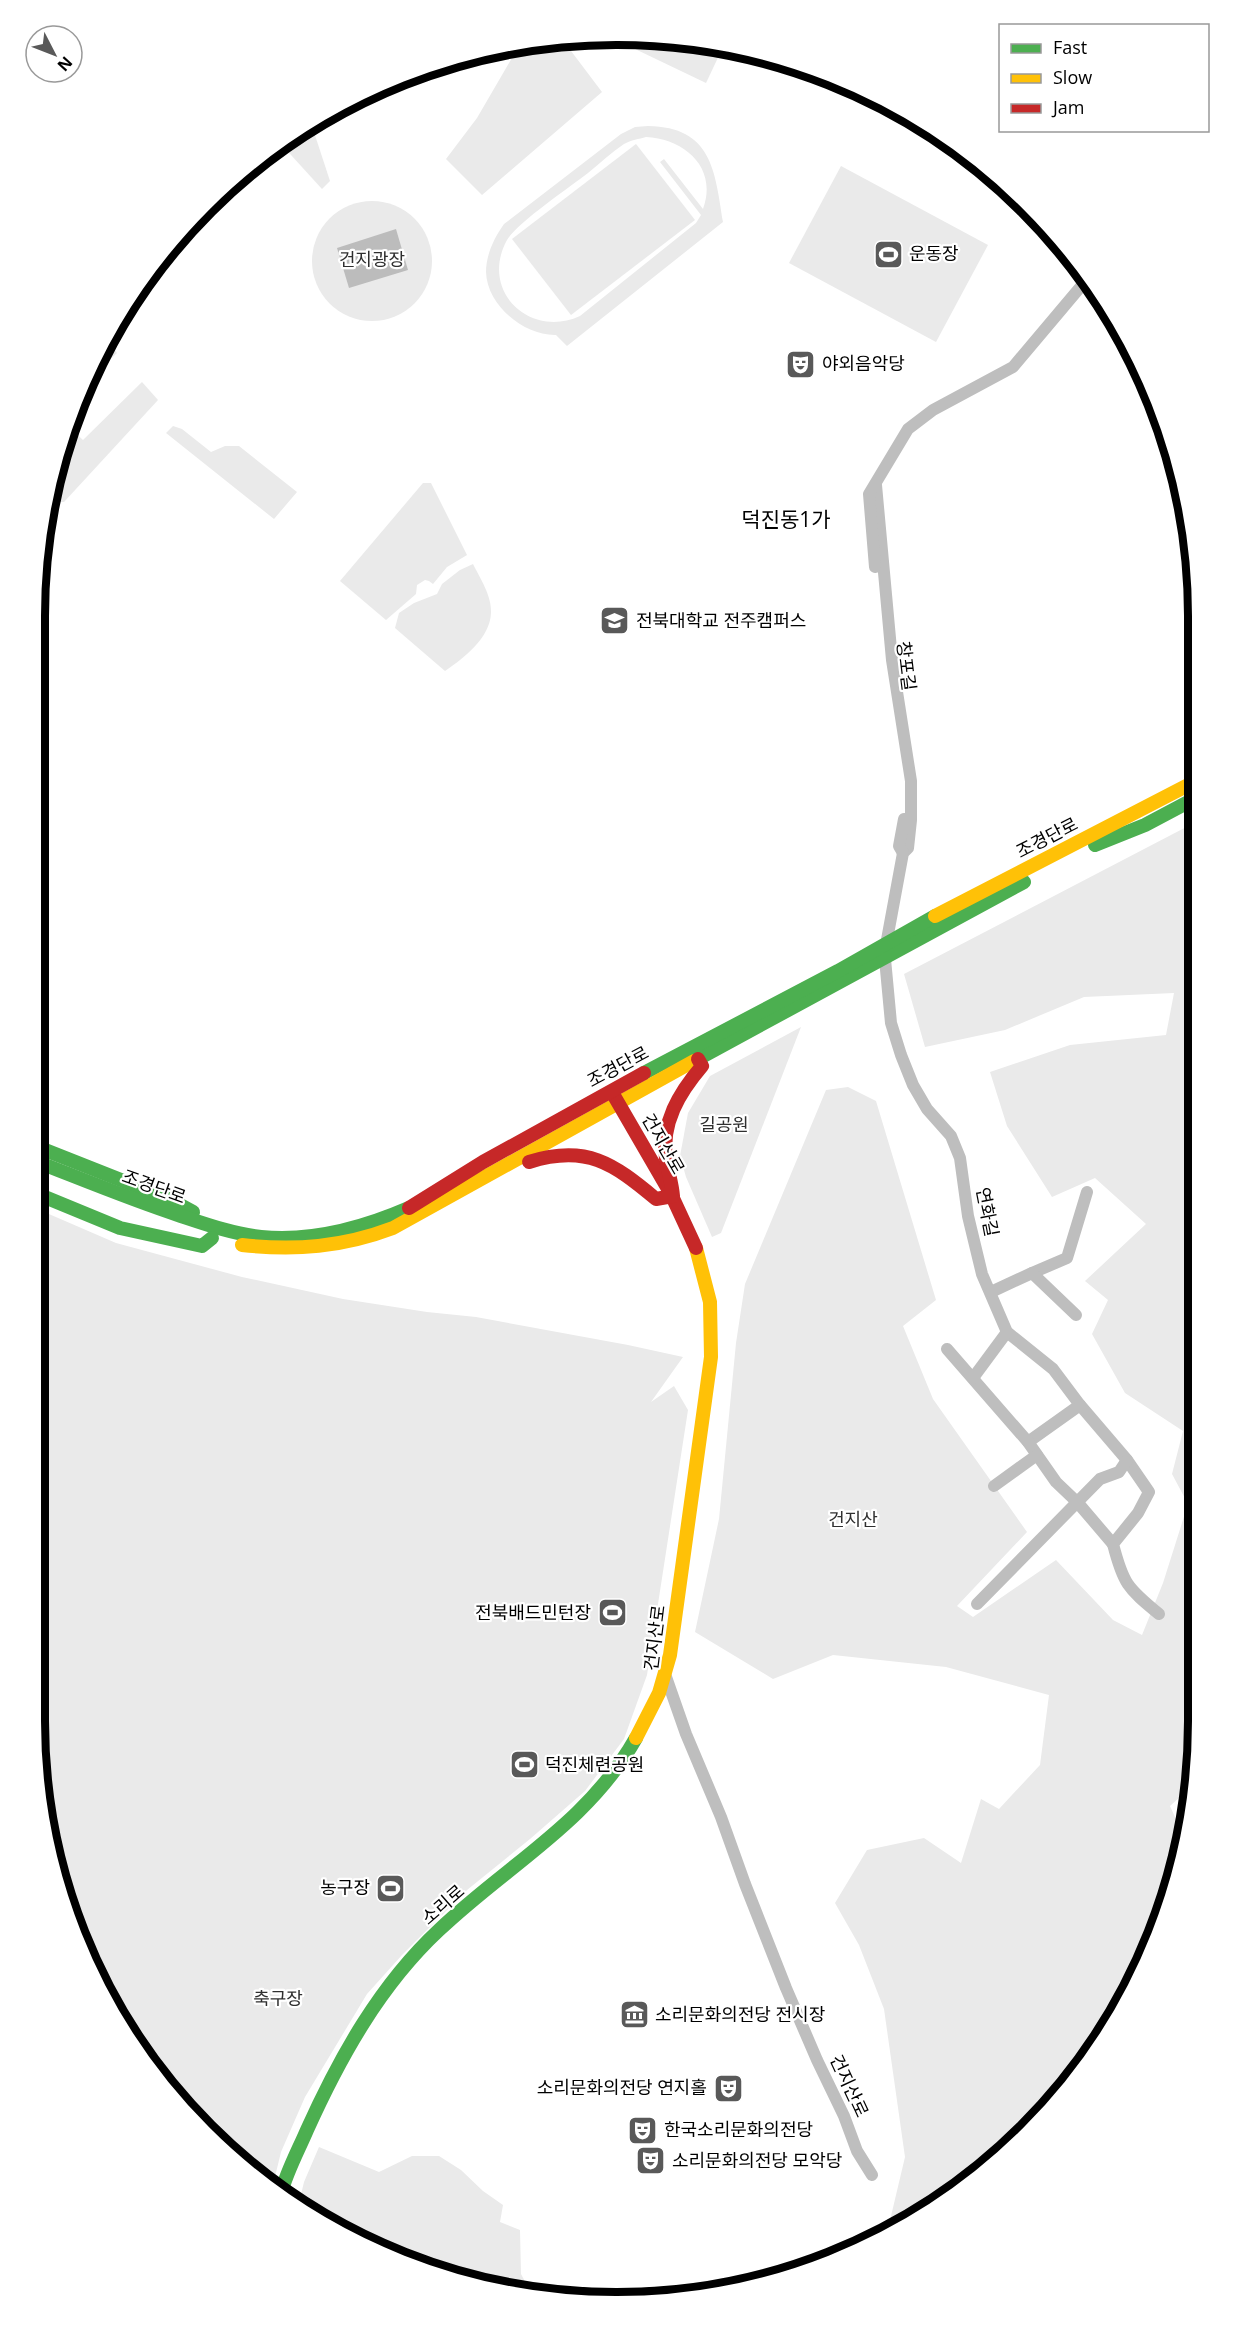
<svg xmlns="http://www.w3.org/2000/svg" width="1233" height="2337" font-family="'Open Sans','Noto Sans KR',sans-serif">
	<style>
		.green { fill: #eaeaea; fill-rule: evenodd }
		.water { fill: #bcbcbc }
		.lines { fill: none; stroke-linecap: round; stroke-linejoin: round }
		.street { stroke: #bebebe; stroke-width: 12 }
		.fast { stroke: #4caf50; stroke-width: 14 }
		.slow { stroke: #ffc107; stroke-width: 14 }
		.jam { stroke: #c62828; stroke-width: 14 }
		.labels { text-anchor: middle; stroke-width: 4.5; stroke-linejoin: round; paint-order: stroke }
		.poi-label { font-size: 18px; fill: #000; stroke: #fff; text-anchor: start }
		.park-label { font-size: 18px; fill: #2f2f2f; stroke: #fff }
		.street-label { font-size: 18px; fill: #000; stroke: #fff }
		.quarter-label { font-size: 21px; fill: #000; stroke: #fff }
		.rim { fill: none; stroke: #000; stroke-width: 8 }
	</style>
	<rect width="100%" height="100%" fill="#fff"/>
	<!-- green -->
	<g class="green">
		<polygon points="655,36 723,47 706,83 610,37"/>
		<polygon points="541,39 562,39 602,92 482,195 446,159 477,118 520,44"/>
		<polygon points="311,123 330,181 322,189 281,144"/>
		<path d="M648,126C712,127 715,171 723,222L567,346L556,335C525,336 487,306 486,272C486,255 494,238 504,224L621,134L635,127ZM646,137C685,139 718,168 703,209L664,159L660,162L701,215L696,223L580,316C530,339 479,291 507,240C517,223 570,187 588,173C600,163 612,152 624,144C631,140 639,139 646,137Z"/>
		<polygon points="636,144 695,220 571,315 512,239"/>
		<polygon points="841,166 988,245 936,342 789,263"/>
		<circle cx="372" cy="261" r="60"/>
		<polygon points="106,340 117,353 86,382 95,359"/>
		<path d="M142,382L158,400L64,502H54C47,476 60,452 69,427L83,440Z"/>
		<polygon points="173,426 182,429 211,452 225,446 239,446 297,492 274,519 166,433"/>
		<polygon points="423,483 431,483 467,555 447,567 433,584 429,581 425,580 417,585 416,594 386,620 340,581"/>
		<path d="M473,564C480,578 492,596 491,613C490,638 464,658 445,671L395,628L399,613L414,603L437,594L442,584L460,570Z"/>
		<polygon points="1194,823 1197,1758 1193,1785 1170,1806 1184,1837 1179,1871 1138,1978 1028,2132 887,2233 905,2157 884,2009 859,1945 835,1903 867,1850 924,1838 961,1863 981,1799 999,1809 1040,1765 1049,1695 946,1667 833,1655 773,1679 695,1632 719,1519 736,1343 745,1284 826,1090 848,1087 876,1101 936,1300 903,1326 933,1399 1027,1532 957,1606 973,1617 1056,1560 1113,1620 1142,1635 1163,1583 1188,1504 1172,1474 1183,1431 1125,1393 1092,1334 1108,1300 1085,1281 1146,1224 1095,1178 1052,1197 1007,1126 990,1072 1070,1045 1166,1035 1174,993 1084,997 1005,1030 925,1047 904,974"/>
		<polygon points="801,1027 721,1233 712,1237 686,1177 680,1156 688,1113 710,1076"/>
		<polygon points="35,1208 116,1243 242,1277 343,1299 427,1312 476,1317 628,1345 683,1357 651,1402 674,1386 688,1410 647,1675 624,1739 585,1791 530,1839 467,1890 402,1955 367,1994 305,2097 281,2152 273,2185 155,2075 66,1908 46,1834 35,1720"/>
		<polygon points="319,2147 379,2172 412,2156 439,2156 461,2170 483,2191 503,2205 500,2222 520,2230 521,2274 531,2293 466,2283 298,2207 304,2182"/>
	</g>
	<!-- water -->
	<polygon class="water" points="396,229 408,270 349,288 337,248"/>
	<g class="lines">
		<!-- street -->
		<g class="street">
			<polyline points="876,485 892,660 911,781 911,820 908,848 903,853 886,945 885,959 891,1023 901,1055 913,1085 927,1109 951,1136 960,1158 968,1216 982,1274 1007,1332 1053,1369 1080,1405 1028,1442"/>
			<polyline points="875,567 869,494 908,429 933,410 1013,367 1088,278"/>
			<polyline points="1194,713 1194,744"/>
			<polyline points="903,853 899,846 904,819"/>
			<polyline points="1032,1273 1067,1258 1087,1192"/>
			<polyline points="991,1292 1032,1273 1076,1315"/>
			<polyline points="947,1349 1028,1442 1056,1482 1078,1503 1113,1544"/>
			<polyline points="973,1378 1007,1332"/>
			<path d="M1080,1405L1127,1460L1149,1492L1138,1513L1113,1544C1123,1583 1127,1588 1159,1614"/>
			<polyline points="994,1486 1037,1455"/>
			<polyline points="977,1604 1100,1479 1119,1472 1127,1460"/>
			<polyline points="665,1674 686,1734 721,1817 745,1884 786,1988 817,2060 844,2116 857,2151 872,2175"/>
		</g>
		<!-- fast -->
		<g class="fast">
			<polyline points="1095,845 1145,825 1194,799"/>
			<polyline points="694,1061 1024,882"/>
			<polyline points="644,1073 838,971 935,916"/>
			<polyline points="35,1146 169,1199 193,1212"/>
			<path d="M35,1161C84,1180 132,1200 181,1216C208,1225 234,1234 261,1237C312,1242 363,1228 409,1208"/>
			<polyline points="35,1193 120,1228 202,1246 212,1238"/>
			<path d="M281,2193C287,2171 298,2151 307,2130C340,2057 380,1985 439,1930C507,1865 588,1823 636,1738"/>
		</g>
		<!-- slow -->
		<g class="slow">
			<polyline points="935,916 1194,782"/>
			<path d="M242,1245C295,1251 343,1247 393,1228L694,1061"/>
			<polyline points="636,1738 659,1693 670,1655 711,1357 710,1302 696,1248"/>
		</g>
		<!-- jam -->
		<g class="jam">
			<polyline points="613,1094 671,1194 696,1248"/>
			<path d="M529,1162C586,1144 613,1163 656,1199L673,1196C672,1183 668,1172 666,1159C661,1123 679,1093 702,1066L698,1059"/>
			<polyline points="409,1208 483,1162 644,1073"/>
		</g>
	</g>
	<!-- icons -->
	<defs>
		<symbol id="stadium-square" viewBox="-11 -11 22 22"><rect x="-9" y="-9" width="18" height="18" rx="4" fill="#595959" stroke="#fff"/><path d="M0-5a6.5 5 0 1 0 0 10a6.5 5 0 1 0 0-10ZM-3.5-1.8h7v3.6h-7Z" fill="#fff"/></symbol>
		<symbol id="theatre-square" viewBox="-11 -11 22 22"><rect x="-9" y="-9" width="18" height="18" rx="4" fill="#595959" stroke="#fff"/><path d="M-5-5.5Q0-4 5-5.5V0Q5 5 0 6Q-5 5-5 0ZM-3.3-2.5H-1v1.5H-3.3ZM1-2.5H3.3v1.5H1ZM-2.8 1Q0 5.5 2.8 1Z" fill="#fff"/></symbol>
		<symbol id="university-square" viewBox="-11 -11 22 22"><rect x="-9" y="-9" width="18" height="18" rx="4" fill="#595959" stroke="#fff"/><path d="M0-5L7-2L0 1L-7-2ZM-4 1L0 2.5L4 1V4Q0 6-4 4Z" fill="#fff"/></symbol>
		<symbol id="museum-square" viewBox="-11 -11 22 22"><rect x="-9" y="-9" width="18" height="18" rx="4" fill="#595959" stroke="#fff"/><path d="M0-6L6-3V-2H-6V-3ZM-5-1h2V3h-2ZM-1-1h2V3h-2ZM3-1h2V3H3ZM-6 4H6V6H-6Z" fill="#fff"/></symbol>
	</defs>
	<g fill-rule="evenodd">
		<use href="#stadium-square" x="872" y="238" width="33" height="33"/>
		<use href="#theatre-square" x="784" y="348" width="33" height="33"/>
		<use href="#university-square" x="598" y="604" width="33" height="33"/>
		<use href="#stadium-square" x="596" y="1596" width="33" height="33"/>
		<use href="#stadium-square" x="508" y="1748" width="33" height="33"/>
		<use href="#stadium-square" x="374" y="1872" width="33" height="33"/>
		<use href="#museum-square" x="618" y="1998" width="33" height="33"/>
		<use href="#theatre-square" x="712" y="2072" width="33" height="33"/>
		<use href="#theatre-square" x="626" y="2114" width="33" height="33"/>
		<use href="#theatre-square" x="634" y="2144" width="33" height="33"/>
	</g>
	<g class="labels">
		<!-- poi labels -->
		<g class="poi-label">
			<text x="909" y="260">운동장</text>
			<text x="822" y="370">야외음악당</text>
			<text x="636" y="627">전북대학교 전주캠퍼스</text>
			<text x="591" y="1619" text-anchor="end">전북배드민턴장</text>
			<text x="545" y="1771">덕진체련공원</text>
			<text x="370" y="1894" text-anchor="end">농구장</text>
			<text x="655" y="2021">소리문화의전당 전시장</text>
			<text x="707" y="2094" text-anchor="end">소리문화의전당 연지홀</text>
			<text x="664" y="2136">한국소리문화의전당</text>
			<text x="672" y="2167">소리문화의전당 모악당</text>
		</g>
		<!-- park labels -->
		<g class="park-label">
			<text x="372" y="266">건지광장</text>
			<text x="724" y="1131">길공원</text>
			<text x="853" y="1526">건지산</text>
			<text x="278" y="2005">축구장</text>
		</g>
		<!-- street labels -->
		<g class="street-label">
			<text transform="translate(906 666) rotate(83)" y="6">창포길</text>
			<text transform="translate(1047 838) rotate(-27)" y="6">조경단로</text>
			<text transform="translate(618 1067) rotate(-28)" y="6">조경단로</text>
			<text transform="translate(663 1144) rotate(60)" y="6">건지산로</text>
			<text transform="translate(154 1187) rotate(20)" y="6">조경단로</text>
			<text transform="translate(987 1212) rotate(79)" y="6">연화길</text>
			<text transform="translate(655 1638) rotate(-83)" y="6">건지산로</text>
			<text transform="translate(443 1905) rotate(-41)" y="6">소리로</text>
			<text transform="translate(849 2086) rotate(65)" y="6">건지산로</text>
		</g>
		<!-- quarter labels -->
		<g class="quarter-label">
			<text x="786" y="527">덕진동1가</text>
		</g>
	</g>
	<!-- crop -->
	<path d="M0 0H1233V2337H0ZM616 45H617A571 571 0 0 1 1188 616V1721A571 571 0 0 1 617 2292H616A571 571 0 0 1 45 1721V616A571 571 0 0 1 616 45Z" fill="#fff" fill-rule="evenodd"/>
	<path class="rim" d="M616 45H617A571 571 0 0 1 1188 616V1721A571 571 0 0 1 617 2292H616A571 571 0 0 1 45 1721V616A571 571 0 0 1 616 45Z"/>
	<!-- legend -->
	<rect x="999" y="24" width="210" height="108" fill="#ffffff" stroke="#999999" stroke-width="1.5"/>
	<rect x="1011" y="44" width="30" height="9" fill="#4caf50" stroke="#999999" stroke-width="1.5"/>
	<text x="1053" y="54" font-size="18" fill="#000000">Fast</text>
	<rect x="1011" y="74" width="30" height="9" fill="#ffc107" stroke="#999999" stroke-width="1.5"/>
	<text x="1053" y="84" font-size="18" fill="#000000">Slow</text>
	<rect x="1011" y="104" width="30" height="9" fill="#c62828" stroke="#999999" stroke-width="1.5"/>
	<text x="1053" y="114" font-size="18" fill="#000000">Jam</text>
	<!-- north arrow -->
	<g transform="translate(54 54) rotate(132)"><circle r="28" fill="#ffffff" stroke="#999999" stroke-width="1.5"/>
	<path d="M0-4.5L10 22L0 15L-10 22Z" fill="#595959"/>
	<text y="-9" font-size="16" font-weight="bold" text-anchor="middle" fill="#000000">N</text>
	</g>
</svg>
